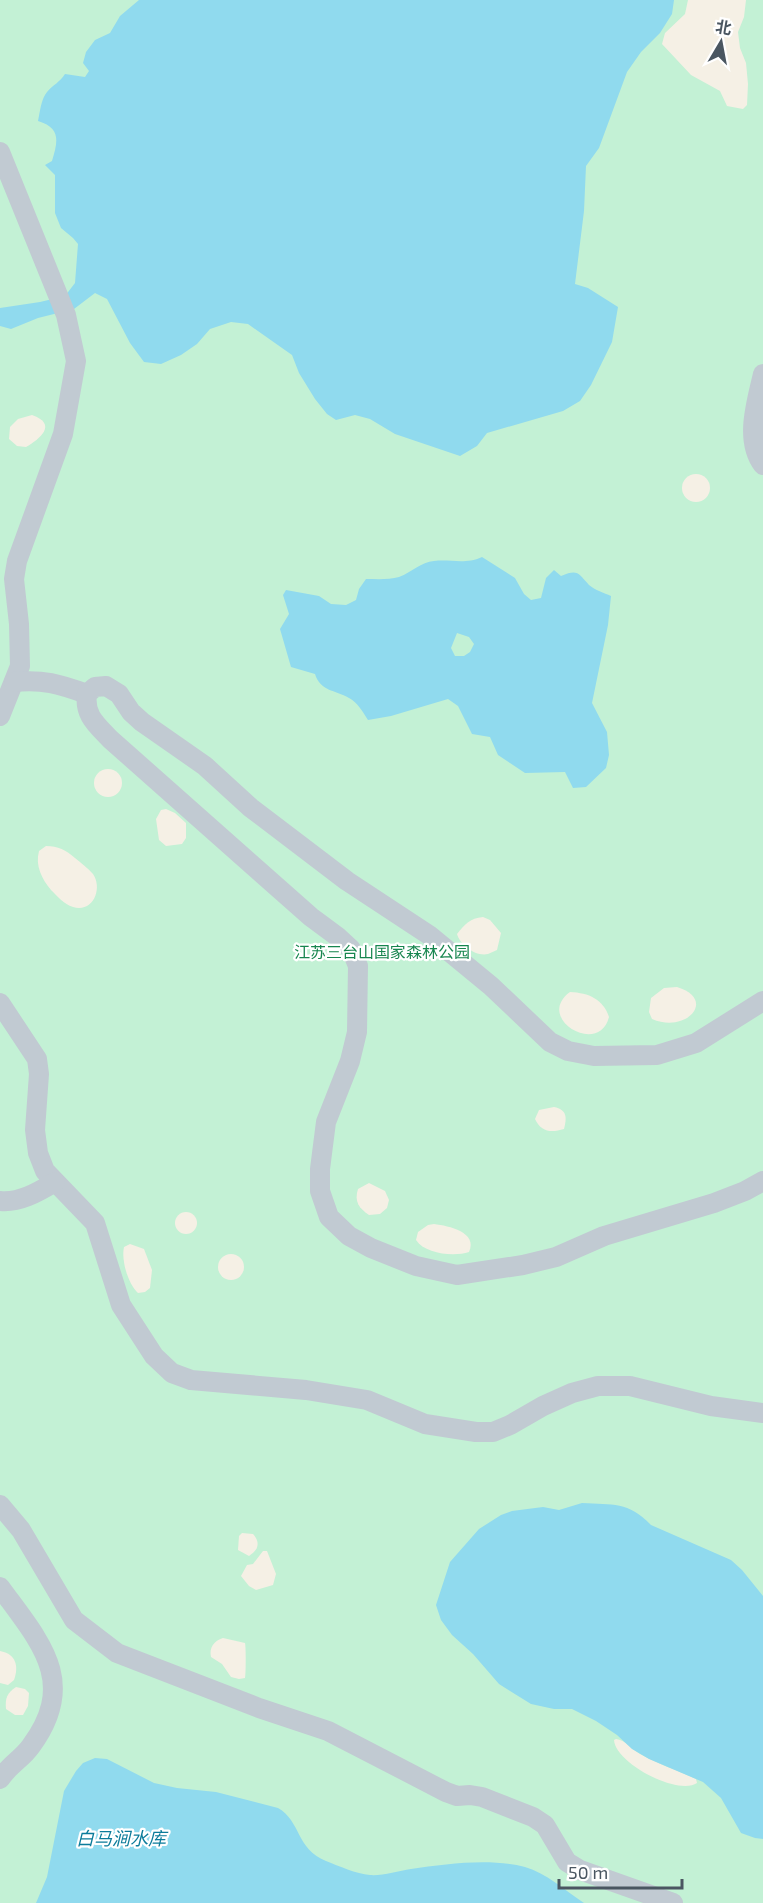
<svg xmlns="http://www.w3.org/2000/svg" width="763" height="1903" font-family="'Exo 2','Noto Sans SC',sans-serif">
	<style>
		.green { fill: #c3f1d5 }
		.sand { fill: #f5f0e5 }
		.water { fill: #90daee; fill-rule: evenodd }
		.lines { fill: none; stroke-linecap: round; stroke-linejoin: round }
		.minor { stroke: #c1cad2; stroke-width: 20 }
		.labels { text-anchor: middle; stroke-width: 4.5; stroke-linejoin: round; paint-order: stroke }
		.park-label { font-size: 16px; fill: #17864f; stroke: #fff }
		.water-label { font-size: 18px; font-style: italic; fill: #0c7c9b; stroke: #fff }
	</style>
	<rect width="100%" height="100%" fill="#f5f3f3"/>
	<!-- green -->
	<rect class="green" x="0" y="0" width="763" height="1903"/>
	<!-- sand -->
	<g class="sand">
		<polygon points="688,0 746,0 744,17 738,32 740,48 746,63 748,84 747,105 743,109 727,106 720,91 691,75 662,44 665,33 685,14"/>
		<path d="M32,415C58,424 40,439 26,447L17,446L9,439L10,427L18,419Z"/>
		<circle cx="696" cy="488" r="14"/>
		<circle cx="108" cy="783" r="14"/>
		<polygon points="166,809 175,813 186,823 186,838 182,844 166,846 159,840 156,819 161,810"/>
		<path d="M46,846C58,846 66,850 75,858C81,863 88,868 93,874C103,889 93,913 73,907C64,904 57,896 51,890C42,879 35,866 39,851Z"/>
		<path d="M483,917L490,920L501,933L497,950C494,951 491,953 488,954C476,957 460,945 457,934C464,925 470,918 483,917Z"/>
		<path d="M677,987C717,999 687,1034 652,1019L649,1012L651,998L664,988Z"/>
		<path d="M570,992C589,993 603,999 609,1017C599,1057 534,1018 570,992Z"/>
		<path d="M554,1107C567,1110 567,1117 564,1129C551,1133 541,1132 535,1119L539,1110Z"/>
		<path d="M369,1183L385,1191L389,1200L387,1208L380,1214L369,1215C359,1208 354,1202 358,1189Z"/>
		<circle cx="186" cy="1223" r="11"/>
		<path d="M434,1224C449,1226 478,1232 469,1252C454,1257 425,1254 416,1240L418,1232L428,1225Z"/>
		<path d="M130,1244L144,1249L152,1270L150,1288L145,1292L138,1293C128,1284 121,1260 124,1247Z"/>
		<circle cx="231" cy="1267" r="13"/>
		<path d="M242,1533L253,1534C261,1543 258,1550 249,1556L238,1550L239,1536Z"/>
		<polygon points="263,1551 267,1551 276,1574 273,1585 256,1590 249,1586 241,1576 247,1565 253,1564"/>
		<path d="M223,1638L245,1643C246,1647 246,1675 245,1678L239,1679L231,1677L222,1664L211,1657C209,1647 214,1641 223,1638Z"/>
		<path d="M0,1651C16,1654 19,1666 14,1680L8,1685L0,1683Z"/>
		<path d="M16,1687L25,1689L29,1693L28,1706L23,1715H15L6,1709C5,1698 7,1693 16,1687Z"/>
		<path d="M616,1739C625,1740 632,1749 640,1754C658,1764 677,1770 696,1779L697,1783C678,1796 615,1763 614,1740Z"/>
	</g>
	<!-- water -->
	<g class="water">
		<path d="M139,0H674L672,14L660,33L641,52L627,72L599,148L586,166L584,211L575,284L588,288L618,307L612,342L591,385L580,401L563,411L487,433L477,446L460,456L395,434L370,419L355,415L336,420L327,414L315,399L299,373L292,355L248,324L231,322L210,329L197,344L181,355L161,364L144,362L130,343L107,299L95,293L74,309L38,318L11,329L0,326V308L40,302L65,296L75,283L78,244L73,238L61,228L55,213V175L45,165L52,161C58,141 61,128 38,121C40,112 41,99 47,92C53,85 60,82 65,74L85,77L89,71L83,63L86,52L95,40L110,33L120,16Z"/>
		<path d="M482,557L515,578L524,594L531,600L541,598L546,578L554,570L561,576C578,569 578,573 589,585C595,590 604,593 611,596L608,625L592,703L607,732L609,755L606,768L586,787L573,788L565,772L525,773L498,755L490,737L472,734L458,706L448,699L391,716L368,720C363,712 357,702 349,698C335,690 320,691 315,674L291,667L280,629L289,614L283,595L286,590L319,596L331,604L346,605L356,600L359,589L366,579C376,579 389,580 399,577C412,572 421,562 434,561C452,559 464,565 482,557ZM457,633L469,637L474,644L470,652L464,656H455L451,648Z"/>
		<path d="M582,1503C613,1505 628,1501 651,1525L731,1560L742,1570L763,1596V1839L755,1838L741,1833L721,1798L703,1782L649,1759L632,1749L617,1735L596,1721L572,1709H554L531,1704L499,1684L473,1654L452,1635L441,1620L436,1605L450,1562L479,1529L501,1515L512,1511L543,1507L559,1510Z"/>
		<path d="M95,1758L107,1759L154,1783L177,1788L216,1792L278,1808C301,1821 296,1849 326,1861C339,1866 356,1874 370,1875C382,1876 398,1871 411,1869C447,1864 489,1858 525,1867C546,1873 566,1891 584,1903H36L47,1877L64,1791L76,1771L83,1763Z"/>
	</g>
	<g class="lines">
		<!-- minor -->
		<g class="minor">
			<polyline points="0,152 66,315 76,361 63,434 17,561 14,579 19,624 20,666 0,716"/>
			<path d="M763,374C757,401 744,440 763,465"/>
			<path d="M14,682C43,679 59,684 87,694"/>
			<path d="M763,1001L696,1043L657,1055L594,1056L568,1051L550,1042L491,986L429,935L347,881L251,808L205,766L142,722L131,712L119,694L106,686L95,687L87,694C84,715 96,724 110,739L311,917L338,937L351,949L358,966L357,1032L350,1061L326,1122L320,1169V1191L329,1217L349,1236L371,1248L416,1266L457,1275L523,1265L556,1257L604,1236L714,1203L745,1191L763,1181"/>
			<polyline points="0,1003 37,1059 39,1074 35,1130 38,1153 45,1171 95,1223 121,1305 154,1356 172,1373 191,1380 306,1390 367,1400 425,1424 476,1432 493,1432 510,1425 543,1406 572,1393 598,1386 630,1386 711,1406 763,1413"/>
			<path d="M0,1201C20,1203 38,1192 55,1182"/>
			<polyline points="0,1505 21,1530 74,1620 117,1653 259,1708 328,1731 446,1792 457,1796 470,1795 482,1797 533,1817 545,1825 567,1862 580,1870 673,1903"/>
			<path d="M0,1587C39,1641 79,1681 31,1746C22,1759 10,1764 0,1779"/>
		</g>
	</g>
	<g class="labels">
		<!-- park labels -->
		<g class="park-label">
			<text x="382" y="958">江苏三台山国家森林公园</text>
		</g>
		<!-- water labels -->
		<g class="water-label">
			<text x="121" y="1845">白马涧水库</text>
		</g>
	</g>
	<!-- north arrow -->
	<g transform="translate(721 42) rotate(10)" stroke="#ffffff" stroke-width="4.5" paint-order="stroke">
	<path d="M0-4.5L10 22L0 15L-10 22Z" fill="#4a5661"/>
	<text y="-9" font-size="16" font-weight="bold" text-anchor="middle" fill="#4a5661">北</text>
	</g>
	<!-- scale -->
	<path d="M559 1879v9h123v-9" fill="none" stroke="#4a5661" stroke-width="3"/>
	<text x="568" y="1879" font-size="18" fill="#4a5661" stroke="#ffffff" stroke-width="4.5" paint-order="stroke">50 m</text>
</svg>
